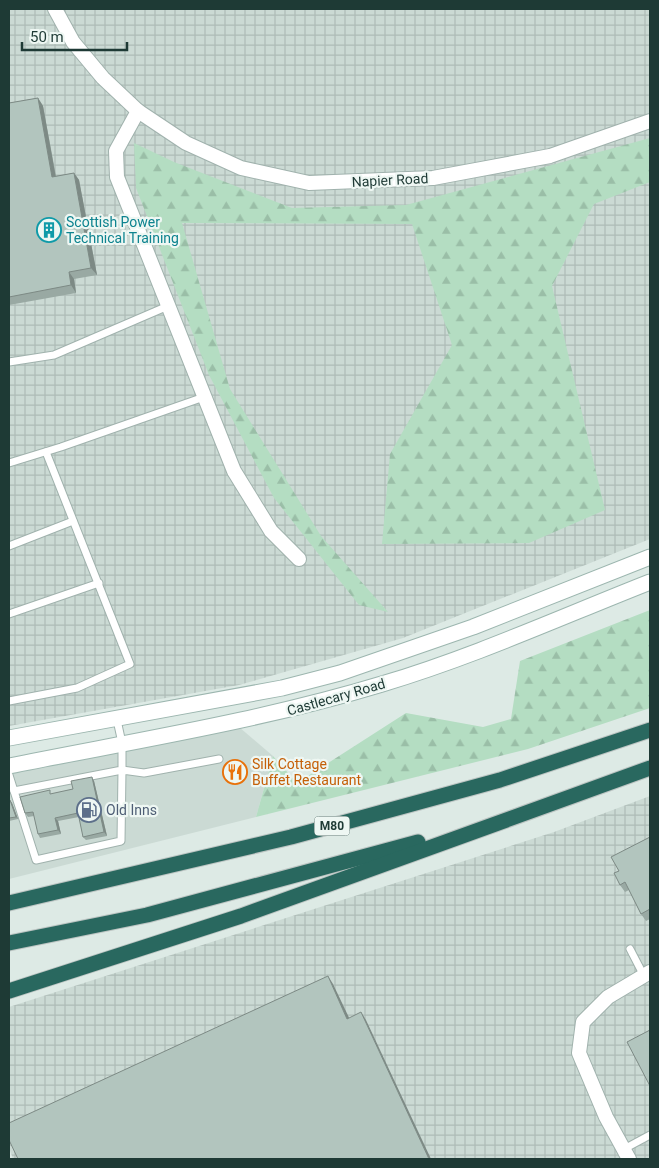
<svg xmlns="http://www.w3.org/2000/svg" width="659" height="1168" font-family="Roboto,sans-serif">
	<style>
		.built { fill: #cbdad4 }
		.industrial { fill: url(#industrial-grid) }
		.forest { fill: url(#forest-firs) }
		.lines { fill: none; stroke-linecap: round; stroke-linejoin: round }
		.lane-casing { stroke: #a0b2ad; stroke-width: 9 }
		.street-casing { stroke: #a0b2ad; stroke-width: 16 }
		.secondary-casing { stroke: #9cb6af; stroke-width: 17 }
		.highway-casing { stroke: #bcc4c2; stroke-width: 17 }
		.lane { stroke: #fff; stroke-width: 7 }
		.street { stroke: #fff; stroke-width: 14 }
		.secondary { stroke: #fff; stroke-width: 15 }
		.highway { stroke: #29685f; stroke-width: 15 }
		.wall { fill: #99a9a3 }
		.shaded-wall { fill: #7d8a85 }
		.building { fill: #b2c5be; stroke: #7d8a85 }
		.labels { text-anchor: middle; stroke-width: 4.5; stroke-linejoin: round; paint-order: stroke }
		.shield { fill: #eef7f3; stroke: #5c736e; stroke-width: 1 }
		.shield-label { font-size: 12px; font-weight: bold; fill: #1e3a35 }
		.street-label { font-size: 14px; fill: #1e3a35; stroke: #eef7f3 }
		.culture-label { font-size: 14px; fill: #0d838f; stroke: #eef7f3; text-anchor: start }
		.food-label { font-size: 14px; fill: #c56008; stroke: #eef7f3; text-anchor: start }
		.service-label { font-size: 14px; fill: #4e5e75; stroke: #eef7f3; text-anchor: start }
	</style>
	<defs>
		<pattern id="industrial-grid" width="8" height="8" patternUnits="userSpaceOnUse" patternTransform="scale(1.25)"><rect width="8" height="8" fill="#cbdad4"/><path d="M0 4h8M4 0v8" fill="none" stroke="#aebcb7"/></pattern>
		<pattern id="forest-firs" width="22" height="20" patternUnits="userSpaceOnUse" patternTransform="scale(1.25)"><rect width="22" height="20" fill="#b4ddc2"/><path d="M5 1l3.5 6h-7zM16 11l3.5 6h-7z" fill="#9abea7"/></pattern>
	</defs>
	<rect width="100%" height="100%" fill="#ddeae5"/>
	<!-- built -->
	<polygon class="built" points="239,727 273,756 256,817 9,879 9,773"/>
	<!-- industrial -->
	<g class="industrial">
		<polygon points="9,9 650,9 650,539 403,638 239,685 9,726"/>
		<polygon points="650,796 650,1159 13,1159 9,1148 9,1007 554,832"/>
	</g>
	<!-- forest -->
	<g class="forest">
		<polygon points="650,138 650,182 594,204 552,286 605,510 529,543 382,544 390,454 452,345 412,224 182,223 230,389 321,536 388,612 359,605 274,498 209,375 136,188 134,143 174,162 292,208 406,205"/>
		<polygon points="650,610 650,708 528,749 256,817 273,756 297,783 406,713 483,727 511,719 520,661"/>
	</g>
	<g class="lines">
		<defs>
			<g id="lane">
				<polyline points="9,362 54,355 168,306"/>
				<polyline points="9,463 61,447 204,397"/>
				<polyline points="9,546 73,521"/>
				<polyline points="9,614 99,583"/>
				<polyline points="9,701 77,688 130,664 46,452"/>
				<polyline points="9,775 14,791 122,770 122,743 117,720"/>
				<polyline points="14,791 36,860 121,841 122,770 144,773 219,759"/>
				<polyline points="630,949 644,976"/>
				<polyline points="624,1149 650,1135"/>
			</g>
			<g id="street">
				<polyline points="55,9 73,42 103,78 138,111 186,143 241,168 309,183 433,178 550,156 650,121"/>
				<polyline points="138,111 116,151 117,177 234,471 271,531 299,559"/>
				<polyline points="629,1159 606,1117 579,1053 583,1022 608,997 650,972"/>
			</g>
			<g id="secondary">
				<polyline points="9,738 282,688 340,673 473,627 650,557"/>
				<path d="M9,766C133,741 260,721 382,684C473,657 561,617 650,582"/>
			</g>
			<g id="highway">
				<polyline points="9,903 291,837 500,780 650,730"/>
				<polyline points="9,943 147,915 418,842"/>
				<polyline points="9,991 241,916 650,768"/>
			</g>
		</defs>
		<!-- lane casing -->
		<use href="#lane" class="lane-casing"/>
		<!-- street casing -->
		<use href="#street" class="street-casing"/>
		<!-- secondary casing -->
		<use href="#secondary" class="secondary-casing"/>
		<!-- highway casing -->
		<use href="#highway" class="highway-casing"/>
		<!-- lane -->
		<use href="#lane" class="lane"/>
		<!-- street -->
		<use href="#street" class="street"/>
		<!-- secondary -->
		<use href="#secondary" class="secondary"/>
		<!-- highway -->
		<use href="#highway" class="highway"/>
	</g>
	<!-- wall -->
	<g class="wall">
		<polygon points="38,98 43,106 56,176 74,173 79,180 97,275 74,279 76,293 9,305 9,103"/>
		<polygon points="94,781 107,836 86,840 83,837 79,817 58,821 61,834 40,838 38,834 34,816 28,817 25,813 52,794 73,789"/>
		<polygon points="9,801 12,803 18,819 9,821"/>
		<polygon points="650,837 650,919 646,921 641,914 629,890 625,892 620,885 619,871"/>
	</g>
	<!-- shaded-wall -->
	<g class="shaded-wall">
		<polygon points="38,98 43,106 57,184 52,177"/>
		<polygon points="74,173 79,180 97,275 91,268"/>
		<polygon points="69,272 74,279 76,293 71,285"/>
		<polygon points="92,777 94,781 107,836 104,832"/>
		<polygon points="10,800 12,803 18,819 16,817"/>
		<polygon points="55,818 58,821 61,834 58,830"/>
		<polygon points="328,976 333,984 353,1026 347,1019"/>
		<polygon points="361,1012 366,1020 431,1159 429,1159"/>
	</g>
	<!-- building -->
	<g class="building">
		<polygon points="38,98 52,177 74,173 91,268 69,272 71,285 9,297 9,103"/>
		<polygon points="92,777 104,832 83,837 78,813 55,818 58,830 38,834 33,812 25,813 20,797 50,790 50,794 73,789 71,781"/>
		<polygon points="10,800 16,817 9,818 9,801"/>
		<polygon points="650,837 650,909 641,914 625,882 620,885 614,873 619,871 611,857"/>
		<polygon points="328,976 347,1019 361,1012 429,1159 18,1159 9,1140 9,1123"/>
		<polygon points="650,1030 650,1086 627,1042"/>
	</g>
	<!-- icons -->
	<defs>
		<symbol id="building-ring" viewBox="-11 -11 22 22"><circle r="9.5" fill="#eef7f3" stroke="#0f9aa8" stroke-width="1.5"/><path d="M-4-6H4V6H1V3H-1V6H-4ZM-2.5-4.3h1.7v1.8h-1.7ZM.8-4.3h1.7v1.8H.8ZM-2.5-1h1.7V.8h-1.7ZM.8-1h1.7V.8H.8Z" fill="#0f9aa8"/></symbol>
		<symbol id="restaurant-ring" viewBox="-11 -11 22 22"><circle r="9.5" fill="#eef7f3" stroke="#e8710a" stroke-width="1.5"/><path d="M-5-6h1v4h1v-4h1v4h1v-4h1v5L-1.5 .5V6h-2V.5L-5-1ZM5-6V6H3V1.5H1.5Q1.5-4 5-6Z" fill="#e8710a"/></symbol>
		<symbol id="fuel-ring" viewBox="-11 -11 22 22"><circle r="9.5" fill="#eef7f3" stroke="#5c6f8a" stroke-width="1.5"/><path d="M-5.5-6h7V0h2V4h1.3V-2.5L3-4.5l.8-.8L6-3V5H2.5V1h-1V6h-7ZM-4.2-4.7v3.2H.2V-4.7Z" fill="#5c6f8a"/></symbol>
	</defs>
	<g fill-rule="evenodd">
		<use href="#building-ring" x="35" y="216" width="28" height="28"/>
		<use href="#restaurant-ring" x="221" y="758" width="28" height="28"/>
		<use href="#fuel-ring" x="75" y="796" width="28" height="28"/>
	</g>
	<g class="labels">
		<!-- shield labels -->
		<rect class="shield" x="314.5" y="816.5" width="35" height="19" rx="4"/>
		<g class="shield-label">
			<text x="332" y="830">M80</text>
		</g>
		<!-- street labels -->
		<g class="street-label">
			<text transform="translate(390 180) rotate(-3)" y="5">Napier Road</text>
			<text transform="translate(336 697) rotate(-16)" y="5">Castlecary Road</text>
		</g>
		<!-- culture labels -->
		<g class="culture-label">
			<text x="66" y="227">Scottish Power<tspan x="66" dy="16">Technical Training</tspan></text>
		</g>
		<!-- food labels -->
		<g class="food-label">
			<text x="252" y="769">Silk Cottage<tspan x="252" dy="16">Buffet Restaurant</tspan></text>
		</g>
		<!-- service labels -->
		<g class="service-label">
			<text x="106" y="815">Old Inns</text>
		</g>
	</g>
	<!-- border -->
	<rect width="659" height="1168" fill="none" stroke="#1e3a35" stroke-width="20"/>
	<!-- scale -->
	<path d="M22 42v8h105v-8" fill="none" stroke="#1e3a35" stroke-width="2.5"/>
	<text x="30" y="42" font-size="15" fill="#1e3a35" stroke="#eef7f3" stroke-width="4" paint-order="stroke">50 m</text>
</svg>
